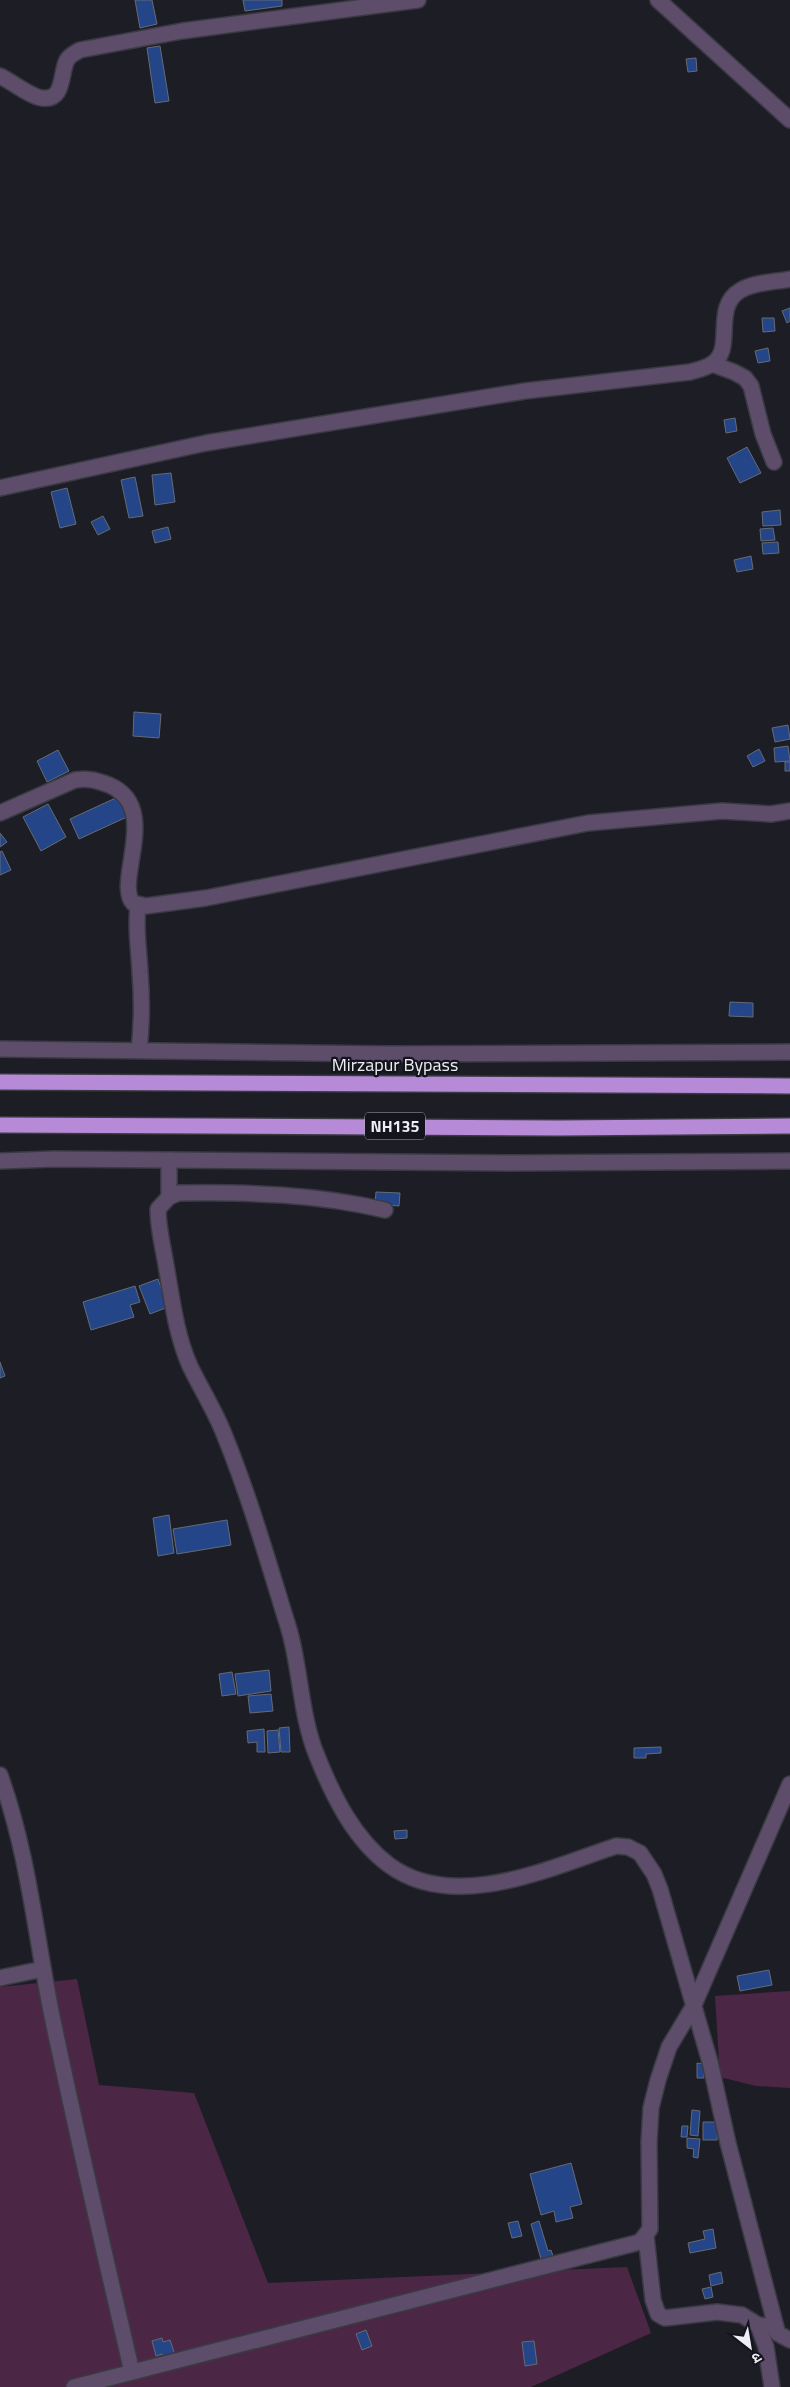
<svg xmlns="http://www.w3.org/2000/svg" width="790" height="2387" font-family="'Titillium Web','Noto Sans Devanagari',sans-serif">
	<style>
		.green { fill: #4c2745 }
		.building { fill: #244588; stroke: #656b76 }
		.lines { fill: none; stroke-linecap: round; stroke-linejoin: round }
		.street-casing { stroke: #3a3a43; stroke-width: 18 }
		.highway-casing { stroke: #3a3a43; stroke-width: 18 }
		.street { stroke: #5d4c6a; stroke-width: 15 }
		.highway { stroke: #b78ad7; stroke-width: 15 }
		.labels { text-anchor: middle; stroke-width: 4.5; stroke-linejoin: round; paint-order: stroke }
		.shield { fill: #14141d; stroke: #adadb4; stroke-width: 1 }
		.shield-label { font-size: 16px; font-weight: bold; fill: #eeeef5 }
		.street-label { font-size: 18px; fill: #eeeef5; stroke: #14141d }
	</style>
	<rect width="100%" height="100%" fill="#1d1d26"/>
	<!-- green -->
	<g class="green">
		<polygon points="77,1979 99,2085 194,2093 268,2283 627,2267 651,2333 531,2387 0,2387 0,1987"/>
		<polygon points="790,1991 790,2088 756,2086 720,2077 715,1996"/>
	</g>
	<!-- building -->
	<g class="building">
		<polygon points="135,0 152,0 157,24 140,28"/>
		<polygon points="243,0 282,0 282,6 245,11"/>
		<polygon points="160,46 169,101 155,103 147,48"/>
		<polygon points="696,58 697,71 688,72 686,59"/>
		<polygon points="790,308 790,321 787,323 782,311"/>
		<polygon points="762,318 774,318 775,331 763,332"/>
		<polygon points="768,348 770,361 758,363 755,351"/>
		<polygon points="735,418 737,431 726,433 724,420"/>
		<polygon points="747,447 761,473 740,483 727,458"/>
		<polygon points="171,473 175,502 155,505 152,475"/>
		<polygon points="135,477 143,516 129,518 121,480"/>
		<polygon points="67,488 76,524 60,528 51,492"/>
		<polygon points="780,510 781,525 763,526 762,512"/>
		<polygon points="103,516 110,529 98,535 91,522"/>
		<polygon points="168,527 171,539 155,543 152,531"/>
		<polygon points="773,528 775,540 761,541 760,529"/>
		<polygon points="778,542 779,553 763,554 762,543"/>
		<polygon points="751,556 753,569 737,572 734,560"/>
		<polygon points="134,712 161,714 159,738 133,736"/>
		<polygon points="788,725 790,739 775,742 772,728"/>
		<polygon points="788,746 790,761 775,762 774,748"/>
		<polygon points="759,749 765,761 753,767 747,756"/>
		<polygon points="58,750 69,771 47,782 37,761"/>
		<rect x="785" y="762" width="5" height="9"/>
		<polygon points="120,796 129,816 79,839 70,819"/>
		<polygon points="48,804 66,837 41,851 23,817"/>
		<polygon points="0,833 7,842 0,847"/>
		<polygon points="2,851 11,870 0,875 0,852"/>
		<polygon points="730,1002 753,1003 753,1017 729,1016"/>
		<polygon points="376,1192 400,1193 399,1206 375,1204"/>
		<polygon points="158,1279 168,1307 150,1314 139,1286"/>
		<polygon points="135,1286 140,1302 130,1305 134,1317 91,1330 83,1302"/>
		<polygon points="0,1362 5,1376 0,1378"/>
		<polygon points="169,1515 174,1553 158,1556 153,1518"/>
		<polygon points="227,1520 231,1545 177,1554 173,1529"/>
		<polygon points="269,1670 271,1691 238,1696 235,1674"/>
		<polygon points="232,1672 236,1694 222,1696 219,1674"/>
		<polygon points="271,1694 273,1711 250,1713 248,1696"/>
		<polygon points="289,1727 290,1752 281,1752 279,1728"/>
		<polygon points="264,1729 265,1752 257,1752 257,1742 248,1743 247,1731"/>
		<polygon points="278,1730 280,1752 268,1753 267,1731"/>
		<polygon points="661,1747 661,1753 646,1754 646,1758 634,1758 634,1748"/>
		<polygon points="407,1830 407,1838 395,1839 394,1831"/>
		<polygon points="769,1970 772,1985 740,1991 737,1976"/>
		<polygon points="697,2063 704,2064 704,2078 697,2078"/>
		<polygon points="692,2110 700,2111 698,2136 690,2135"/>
		<polygon points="703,2122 718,2122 717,2140 703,2140"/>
		<polygon points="682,2126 688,2126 687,2137 681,2137"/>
		<polygon points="687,2138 700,2139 698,2158 693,2157 694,2149 687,2148"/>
		<polygon points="571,2163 582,2204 570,2207 573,2218 556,2222 554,2211 541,2215 530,2174"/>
		<polygon points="518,2221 522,2236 512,2238 508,2223"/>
		<polygon points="539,2221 548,2251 551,2250 553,2256 541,2259 531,2224"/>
		<polygon points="713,2229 716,2248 690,2253 688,2243 705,2239 703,2231"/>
		<polygon points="721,2272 723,2283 711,2286 709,2275"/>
		<polygon points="711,2287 713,2297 705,2299 702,2289"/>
		<polygon points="366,2330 372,2346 362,2350 356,2334"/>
		<polygon points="162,2338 163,2342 170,2340 175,2355 164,2359 162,2354 156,2356 152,2341"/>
		<polygon points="534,2341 537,2364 525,2366 522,2342"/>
	</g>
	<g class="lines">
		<defs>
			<g id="street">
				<polyline points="658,0 790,120"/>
				<path d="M0,76C11,81 31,97 42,98C65,101 60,73 67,60C70,55 75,53 80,50L182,31L418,0"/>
				<polyline points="712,364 734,372 745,378 751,386 763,434 774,462"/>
				<path d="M0,488L206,443L525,391L690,372C697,370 706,368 712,364C736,349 711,307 741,290C755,282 775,282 790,279"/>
				<path d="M0,813L75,780C88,778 96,780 109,785C162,807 114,882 133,903L146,906L206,898L588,823L722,811L771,814L790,811"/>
				<path d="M138,906C135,928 139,949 140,972C142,998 142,1024 139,1050"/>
				<polyline points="0,1049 388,1054 790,1052"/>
				<polyline points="0,1161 54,1159 511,1163 790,1161"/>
				<polyline points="169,1197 169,1160"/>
				<path d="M385,1210C316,1194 249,1192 179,1193L169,1197L158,1209C158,1228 163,1247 166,1265C172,1299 176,1335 190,1366C201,1389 215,1411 224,1434C246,1488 263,1544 280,1600C284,1614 289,1627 292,1641C301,1679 302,1720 317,1756C333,1796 354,1839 389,1865C454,1913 550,1868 616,1846L628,1847L640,1853L654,1874L660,1889L710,2062L728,2143L776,2327"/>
				<path d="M0,1775C28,1853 35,1931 51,2011C76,2132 104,2252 132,2372"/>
				<polyline points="0,1978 43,1969"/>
				<polyline points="646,2236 653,2300 658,2314 665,2318 717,2312 742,2315 758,2325 776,2327 777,2333 790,2340"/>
				<polyline points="758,2325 766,2347 772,2387"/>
				<polyline points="74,2387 640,2242 650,2229 649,2142 651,2108 658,2080 669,2047 693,2007 790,1784"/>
			</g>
			<g id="highway">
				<polyline points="0,1082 790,1086"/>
				<polyline points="0,1125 560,1128 790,1126"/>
			</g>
		</defs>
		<!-- street casing -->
		<use href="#street" class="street-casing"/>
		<!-- highway casing -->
		<use href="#highway" class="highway-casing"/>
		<!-- street -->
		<use href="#street" class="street"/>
		<!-- highway -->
		<use href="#highway" class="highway"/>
	</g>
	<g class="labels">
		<!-- shield labels -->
		<rect class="shield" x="365" y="1112.5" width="60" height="27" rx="4"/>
		<g class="shield-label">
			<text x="395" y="1132">NH135</text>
		</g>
		<!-- street labels -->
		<g class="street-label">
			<text x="395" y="1071">Mirzapur Bypass</text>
		</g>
	</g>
	<!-- north arrow -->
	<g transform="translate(750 2347) rotate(149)" stroke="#14141d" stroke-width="4" paint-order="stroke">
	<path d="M0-4L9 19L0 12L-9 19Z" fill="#eeeef5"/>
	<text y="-8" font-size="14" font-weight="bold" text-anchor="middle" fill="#eeeef5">उ</text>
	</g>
</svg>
